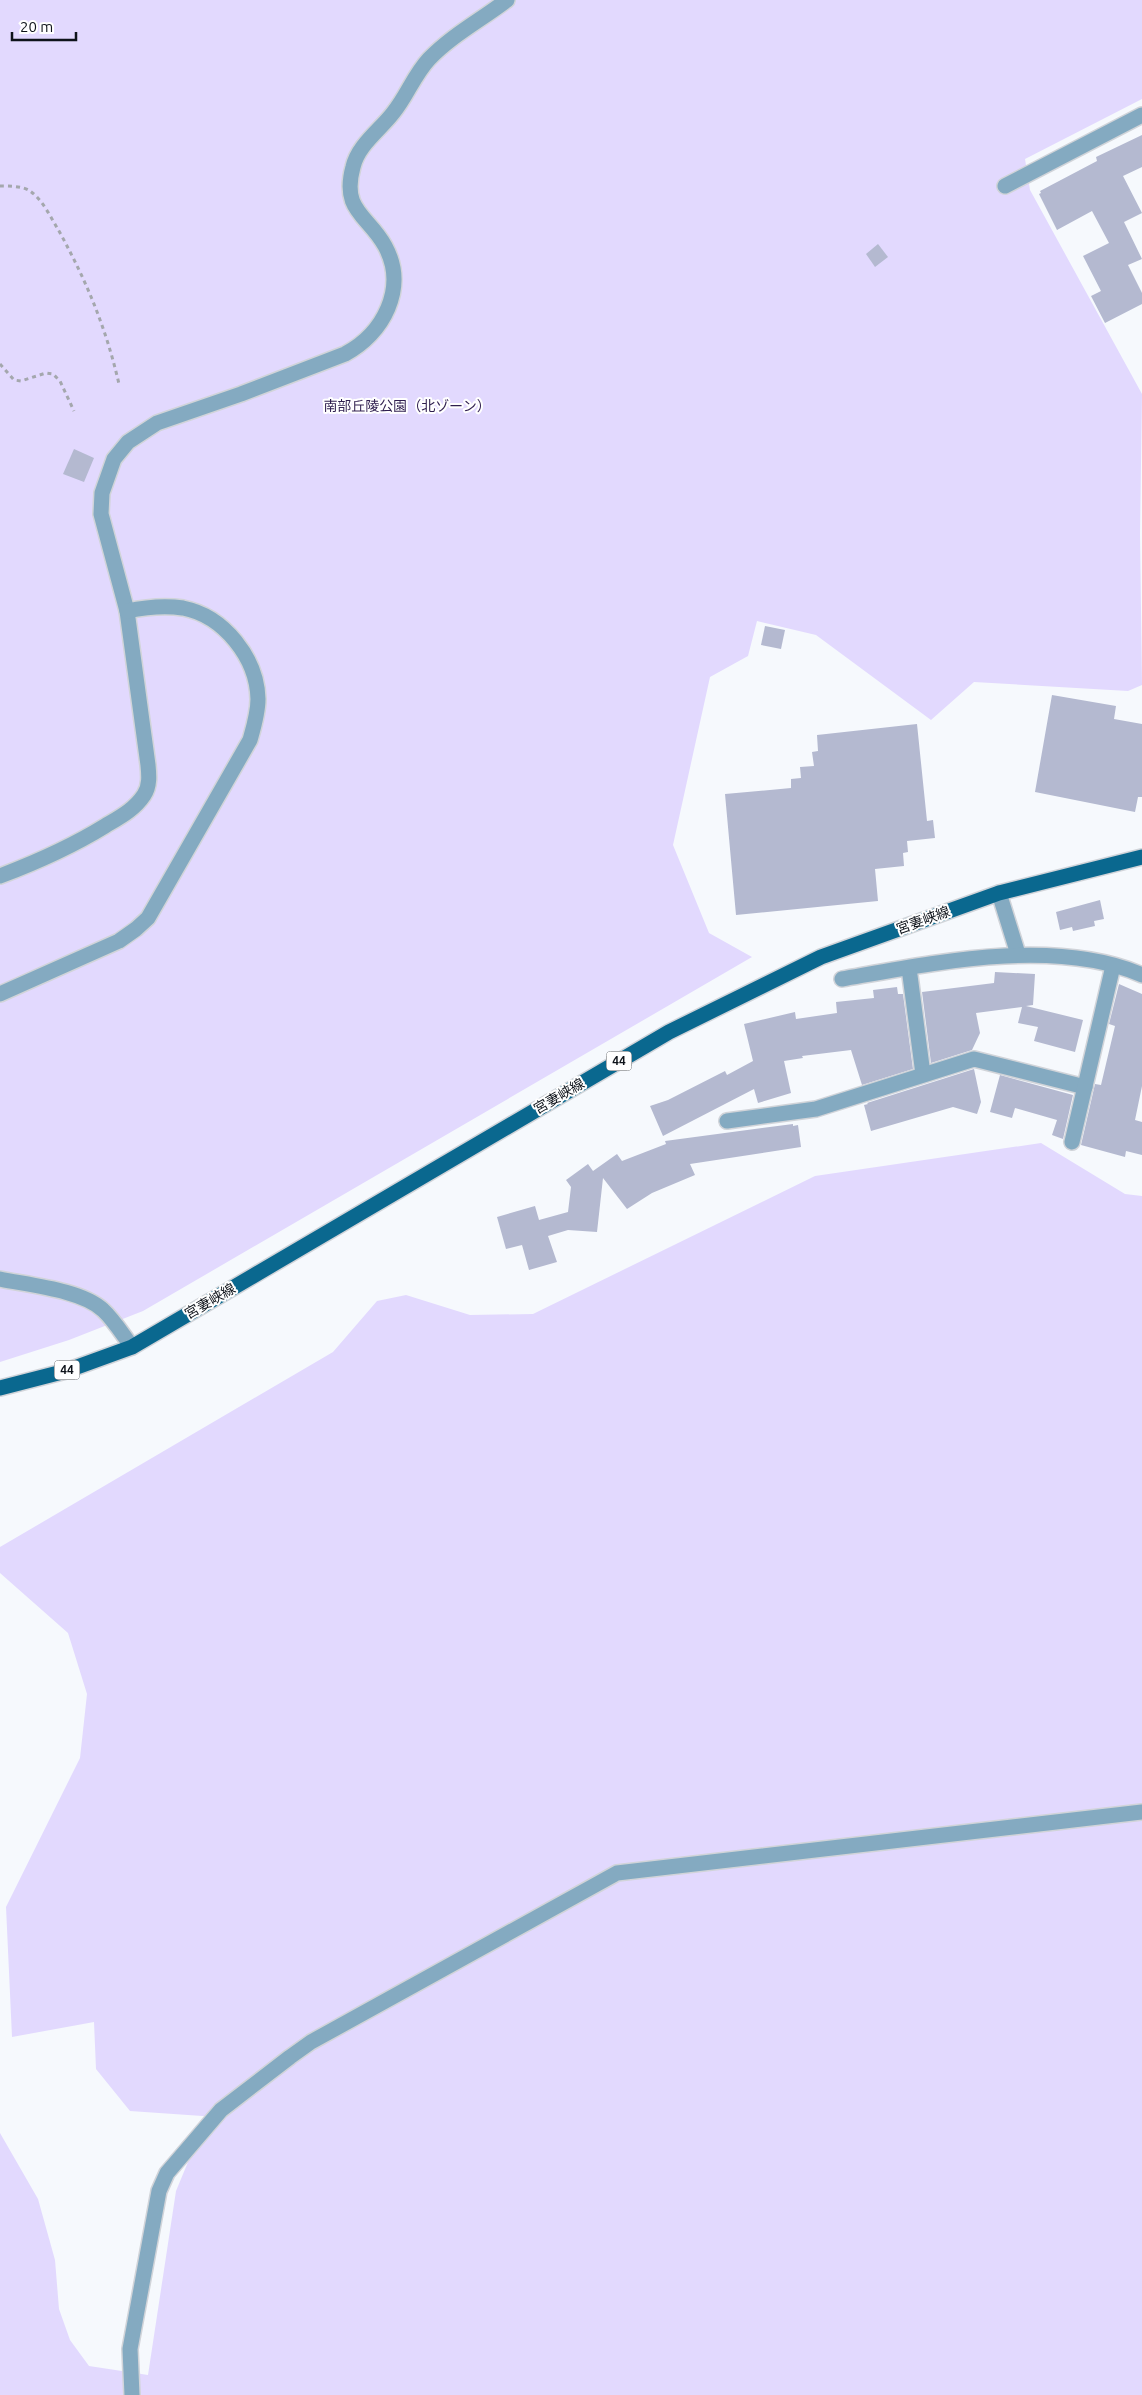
<svg xmlns="http://www.w3.org/2000/svg" width="1142" height="2395" font-family="Ubuntu,'Noto Sans JP',sans-serif">
	<style>
		.green { fill: #e2d9fe }
		.building { fill: #b4b9d0 }
		.lines { fill: none; stroke-linecap: round; stroke-linejoin: round }
		.minor-casing { stroke: #d1d4d9; stroke-width: 18 }
		.major-casing { stroke: #d1d4d9; stroke-width: 18 }
		.path { stroke: #a4a7ad; stroke-width: 3; stroke-dasharray: 4 4; stroke-linecap: butt }
		.minor { stroke: #84aac1; stroke-width: 15 }
		.major { stroke: #0a688f; stroke-width: 15 }
		.labels { text-anchor: middle; stroke-width: 4; stroke-linejoin: round; paint-order: stroke }
		.shield { fill: #fff; stroke: #565a5f; stroke-width: 1 }
		.shield-label { font-size: 12px; font-weight: bold; fill: #0e131a }
		.park-label { font-size: 14px; fill: #2f1e4f; stroke: #fff }
		.street-label { font-size: 14px; fill: #0e131a; stroke: #fff }
	</style>
	<rect width="100%" height="100%" fill="#f6f9fd"/>
	<!-- green -->
	<g class="green">
		<polygon points="0,0 1142,0 1142,99 1025,159 1030,190 1142,394 1140,534 1142,685 1128,691 974,682 931,720 816,635 757,621 748,656 710,677 673,845 709,933 752,957 143,1311 69,1340 0,1362"/>
		<polygon points="1041,1143 1125,1194 1142,1196 1142,2395 0,2395 0,2133 38,2199 55,2260 59,2309 70,2340 89,2366 148,2375 176,2191 188,2162 217,2117 130,2111 96,2069 94,2022 12,2037 6,1907 80,1758 87,1694 68,1633 0,1573 0,1547 333,1352 377,1301 406,1295 470,1315 533,1314 815,1176"/>
	</g>
	<!-- building -->
	<g class="building">
		<polygon points="1142,135 1142,167 1123,176 1142,213 1124,222 1142,259 1128,265 1142,293 1142,304 1105,323 1091,296 1101,291 1083,256 1109,243 1092,211 1057,230 1039,194 1041,193 1040,191 1097,161 1096,157"/>
		<polygon points="878,244 888,257 875,267 866,254"/>
		<polygon points="74,449 94,458 84,482 63,474"/>
		<polygon points="765,626 785,630 781,649 761,645"/>
		<polygon points="1052,695 1116,706 1114,719 1142,724 1142,797 1138,797 1135,812 1035,792"/>
		<polygon points="917,724 927,821 933,820 935,838 907,841 908,852 903,853 904,866 875,869 878,901 736,915 725,794 791,788 791,779 801,778 800,767 814,766 812,752 818,751 817,735"/>
		<polygon points="1100,900 1104,919 1094,921 1095,926 1073,931 1072,927 1060,930 1056,912"/>
		<polygon points="995,972 1035,974 1033,1005 1026,1006 1083,1020 1075,1052 1034,1041 1038,1027 1018,1023 1022,1007 976,1013 980,1033 972,1050 931,1063 922,992 994,983"/>
		<polygon points="1119,984 1142,994 1142,1086 1135,1120 1142,1122 1142,1155 1126,1151 1125,1157 1081,1145 1095,1084 1101,1085 1115,1026 1109,1024"/>
		<polygon points="897,987 898,994 903,994 913,1069 862,1085 851,1050 802,1056 803,1058 784,1061 791,1093 758,1103 754,1089 663,1136 650,1106 668,1100 725,1071 727,1075 753,1061 744,1024 795,1012 796,1019 837,1013 836,1002 874,998 873,990"/>
		<polygon points="974,1069 981,1102 977,1114 953,1107 871,1131 864,1105 868,1104 867,1103"/>
		<polygon points="1000,1075 1073,1095 1063,1139 1052,1135 1057,1120 1015,1108 1012,1118 990,1112"/>
		<polygon points="793,1124 793,1126 798,1125 801,1147 690,1164 695,1175 652,1193 627,1209 603,1178 597,1232 568,1230 548,1236 557,1262 529,1270 522,1245 506,1249 497,1217 535,1206 539,1220 568,1212 571,1187 566,1180 588,1164 593,1171 617,1154 622,1161 666,1144 665,1141"/>
	</g>
	<g class="lines">
		<defs>
			<g id="minor">
				<polyline points="1005,186 1142,115"/>
				<path d="M0,876C37,862 71,847 105,826C120,817 134,810 144,795C150,786 149,775 148,765L127,611L101,514L102,493L114,459L128,442L157,423L241,394L345,354C383,334 408,288 385,246C368,215 341,211 353,167C358,145 380,130 393,113C407,96 414,75 429,59C452,35 481,20 507,0"/>
				<polyline points="999,893 1018,954"/>
				<polyline points="909,968 923,1074"/>
				<path d="M842,979C933,963 1055,937 1142,975"/>
				<path d="M0,994L119,941L136,929L148,918L250,740C254,726 258,713 258,699C257,658 224,616 183,608C164,605 146,607 127,611"/>
				<polyline points="727,1121 816,1109 974,1059 1085,1087"/>
				<polyline points="1072,1142 1113,966"/>
				<path d="M0,1279C29,1285 82,1290 103,1310C114,1320 123,1335 132,1347"/>
				<polyline points="132,2395 130,2349 159,2191 167,2173 221,2110 290,2057 311,2042 617,1873 1142,1812"/>
			</g>
			<polyline id="major" points="0,1388 66,1371 132,1347 669,1032 821,957 999,893 1142,857"/>
		</defs>
		<!-- minor casing -->
		<use href="#minor" class="minor-casing"/>
		<!-- major casing -->
		<use href="#major" class="major-casing"/>
		<!-- path -->
		<g class="path">
			<path d="M0,186C9,186 23,186 30,191C43,200 51,218 59,231C87,282 106,328 119,384"/>
			<polyline points="0,364 14,380 21,381 46,373 53,374 60,381 74,411"/>
		</g>
		<!-- minor -->
		<use href="#minor" class="minor"/>
		<!-- major -->
		<use href="#major" class="major"/>
	</g>
	<g class="labels">
		<!-- shield labels -->
		<g class="shield">
			<rect x="606.5" y="1051.5" width="25" height="19" rx="4"/>
			<rect x="54.5" y="1360.5" width="25" height="19" rx="4"/>
		</g>
		<g class="shield-label">
			<text x="619" y="1065">44</text>
			<text x="67" y="1374">44</text>
		</g>
		<!-- park labels -->
		<g class="park-label">
			<text x="407" y="411">南部丘陵公園（北ゾーン）</text>
		</g>
		<!-- street labels -->
		<g class="street-label">
			<text transform="translate(923 920) rotate(-20)" y="5">宮妻峡線</text>
			<text transform="translate(559 1096) rotate(-30)" y="5">宮妻峡線</text>
			<text transform="translate(210 1301) rotate(-30)" y="5">宮妻峡線</text>
		</g>
	</g>
	<!-- scale -->
	<path d="M12 32v8h64v-8" fill="none" stroke="#0e131a" stroke-width="2.5"/>
	<text x="20" y="32" font-size="15" fill="#0e131a" stroke="#ffffff" stroke-width="4" paint-order="stroke">20 m</text>
</svg>
